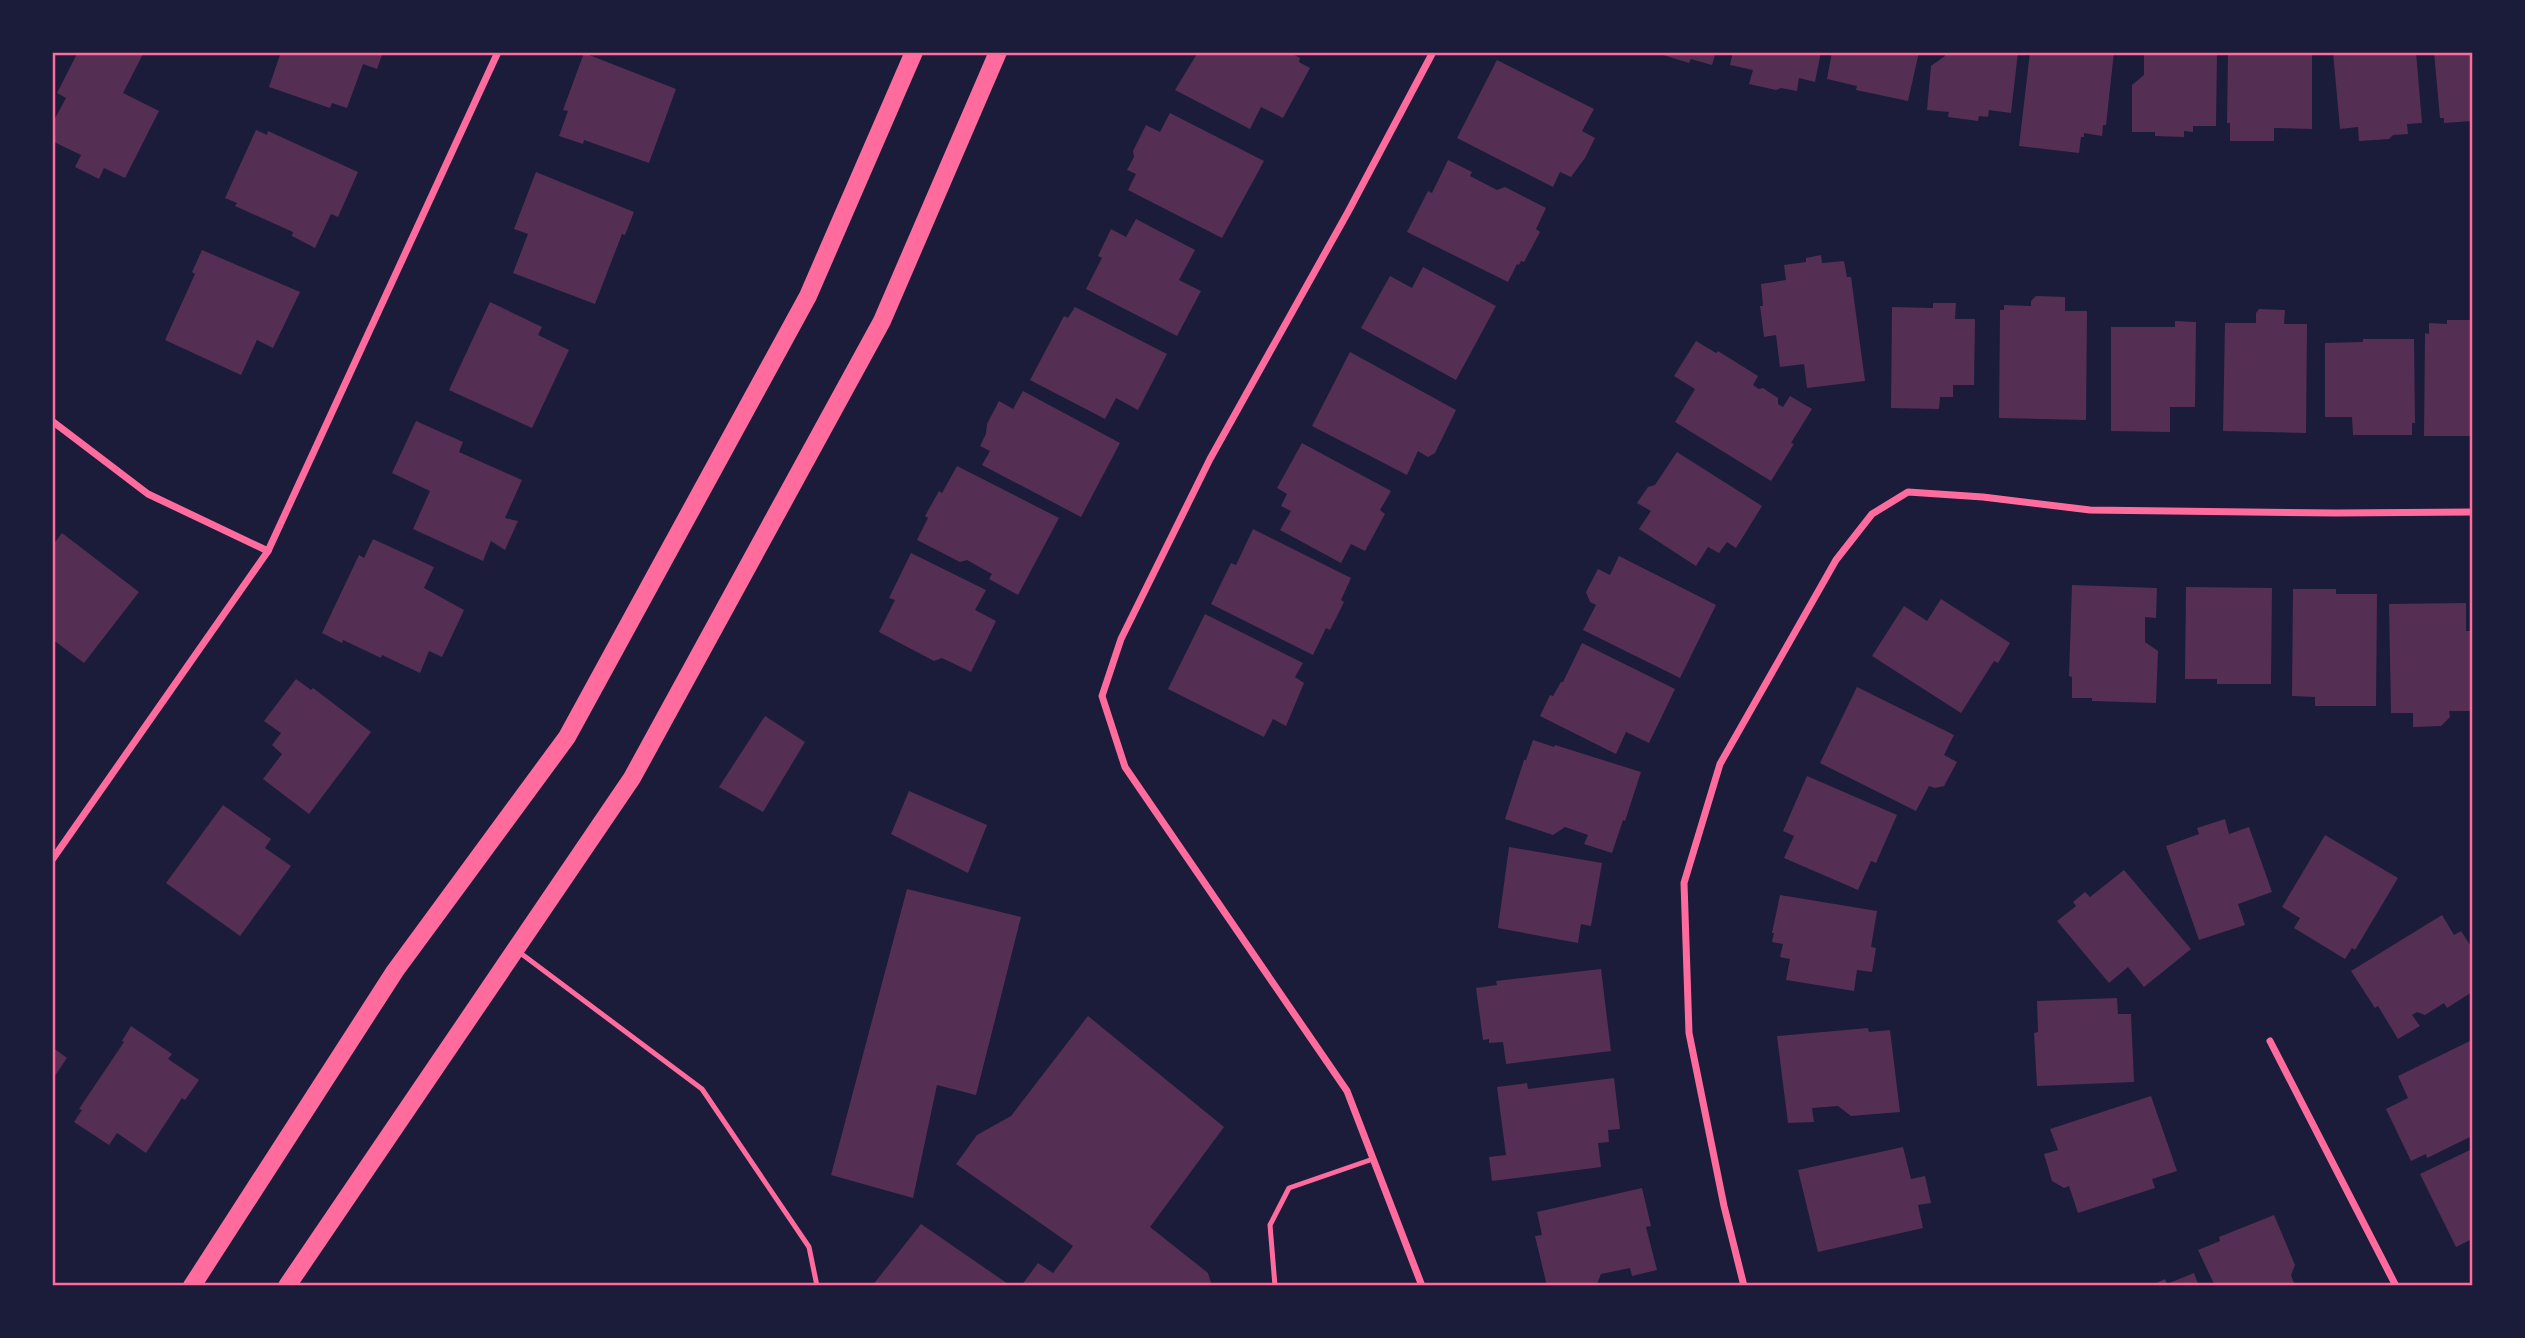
<svg xmlns="http://www.w3.org/2000/svg" width="2525" height="1338" font-family="'Titillium Web',sans-serif">
	<style>
		.building { fill: #542f53 }
		.lines { fill: none; stroke-linecap: round; stroke-linejoin: round }
		.service { stroke: #ff6b9d; stroke-width: 5 }
		.minor { stroke: #ff6b9d; stroke-width: 7 }
		.primary { stroke: #ff6b9d; stroke-width: 18 }
		.neatline { fill: none; stroke: #ff6b9d; stroke-width: 2.5 }
	</style>
	<rect width="100%" height="100%" fill="#1b1b3a"/>
	<!-- building -->
	<g class="building">
		<polygon points="78,52 143,54 123,93 159,111 125,178 104,168 99,179 75,167 81,155 52,141 52,124 66,98 57,93"/>
		<polygon points="281,52 383,52 377,69 363,64 347,108 332,103 330,108 269,87"/>
		<polygon points="1198,52 1289,52 1300,58 1299,62 1310,68 1283,118 1261,107 1250,129 1175,90"/>
		<polygon points="1716,52 1712,65 1691,59 1689,63 1657,53"/>
		<polygon points="1733,52 1821,52 1815,82 1799,78 1797,91 1781,88 1776,90 1749,84 1753,70 1730,65"/>
		<polygon points="1832,52 1919,52 1908,101 1856,90 1857,86 1827,79"/>
		<polygon points="1945,52 2018,52 2011,113 1989,110 1988,117 1979,116 1978,121 1948,117 1949,112 1927,110 1931,66 1945,56"/>
		<polygon points="2030,52 2114,52 2106,125 2103,125 2102,136 2084,133 2084,137 2081,137 2079,153 2019,146"/>
		<polygon points="2144,52 2217,52 2216,126 2193,126 2193,132 2184,131 2184,137 2155,136 2155,132 2132,132 2132,85 2144,75"/>
		<polygon points="2228,52 2312,52 2312,129 2274,128 2274,141 2230,141 2230,123 2227,123"/>
		<polygon points="2333,52 2416,52 2422,123 2407,124 2408,134 2393,135 2389,139 2359,141 2358,127 2340,129"/>
		<polygon points="2434,52 2472,52 2472,121 2444,123 2444,118 2440,118"/>
		<polygon points="584,53 676,89 649,163 584,140 583,144 559,136 568,111 563,110"/>
		<polygon points="1497,60 1594,109 1582,131 1595,138 1585,158 1571,177 1560,172 1553,187 1457,138"/>
		<polygon points="1170,113 1264,161 1222,238 1128,190 1136,174 1127,170 1134,157 1133,151 1146,125 1160,132"/>
		<polygon points="256,130 267,135 268,131 358,172 338,217 331,214 315,248 292,236 293,232 235,206 237,203 225,198"/>
		<polygon points="1448,160 1472,172 1470,176 1497,190 1505,187 1546,208 1536,229 1540,232 1524,262 1521,261 1519,265 1517,264 1508,282 1407,232 1428,191 1432,193"/>
		<polygon points="536,172 634,212 625,235 622,234 595,304 513,273 528,234 514,229"/>
		<polygon points="1136,219 1195,250 1179,280 1201,291 1177,336 1086,289 1102,258 1098,256 1111,229 1126,237"/>
		<polygon points="202,250 300,292 273,348 257,340 241,375 165,340 195,274 192,272"/>
		<polygon points="1821,255 1822,263 1844,261 1847,277 1851,277 1865,381 1807,388 1804,364 1780,367 1776,335 1764,337 1760,306 1763,306 1761,284 1786,280 1784,265 1806,262 1806,258"/>
		<polygon points="1423,267 1496,306 1456,380 1361,328 1390,276 1412,288"/>
		<polygon points="2036,296 2065,297 2065,311 2087,311 2086,420 1999,418 2000,310 2004,310 2004,305 2031,306 2031,301"/>
		<polygon points="490,302 542,327 538,335 569,350 532,428 449,390"/>
		<polygon points="1933,303 1956,303 1955,319 1975,319 1974,385 1953,385 1953,397 1940,397 1939,409 1891,408 1892,307 1933,308"/>
		<polygon points="1075,307 1167,354 1138,410 1116,398 1105,419 1030,380 1064,316 1068,318"/>
		<polygon points="2259,309 2285,310 2284,324 2307,324 2306,433 2223,431 2225,323 2256,323 2256,313"/>
		<polygon points="2447,320 2472,320 2472,436 2424,436 2425,333 2429,334 2429,323 2447,324"/>
		<polygon points="2175,321 2196,322 2195,407 2170,407 2170,432 2111,431 2111,327 2175,327"/>
		<polygon points="2363,339 2414,339 2415,423 2412,423 2412,435 2353,435 2352,417 2325,417 2325,343 2363,342"/>
		<polygon points="1696,341 1716,353 1718,351 1758,376 1753,385 1759,389 1763,388 1778,398 1778,404 1783,407 1790,396 1812,409 1791,443 1794,444 1771,481 1675,422 1695,389 1674,376"/>
		<polygon points="1350,352 1456,410 1435,453 1428,457 1418,451 1407,475 1312,426"/>
		<polygon points="1023,391 1120,443 1081,517 982,465 990,451 980,446 986,434 987,424 999,401 1013,409"/>
		<polygon points="416,421 463,442 459,452 522,480 505,518 518,521 505,550 491,541 483,561 413,529 430,491 392,473"/>
		<polygon points="1302,443 1391,491 1380,510 1385,514 1365,551 1351,544 1341,563 1280,530 1291,511 1281,506 1287,494 1277,488"/>
		<polygon points="1677,452 1762,506 1736,548 1727,542 1719,553 1708,547 1696,566 1639,529 1651,511 1637,503 1648,487 1655,485"/>
		<polygon points="957,466 1059,518 1018,595 989,579 992,574 967,560 960,562 917,540 928,518 925,516 939,491 942,493"/>
		<polygon points="1253,529 1351,578 1341,600 1344,602 1330,630 1326,628 1313,655 1211,604 1231,563 1236,565"/>
		<polygon points="62,533 139,592 84,663 52,639 52,546"/>
		<polygon points="373,539 434,567 424,588 464,610 442,657 429,651 420,673 382,655 381,658 343,640 342,643 322,633 359,555 364,558"/>
		<polygon points="911,553 986,590 975,610 996,621 971,672 942,658 934,661 879,632 895,600 889,598"/>
		<polygon points="1619,556 1716,605 1680,678 1583,630 1596,605 1590,602 1586,592 1598,569 1610,575"/>
		<polygon points="2072,585 2157,588 2156,618 2145,617 2145,642 2158,651 2156,703 2092,701 2092,698 2072,698 2072,677 2069,676"/>
		<polygon points="2186,587 2272,588 2271,684 2217,684 2217,679 2185,679"/>
		<polygon points="2293,589 2336,589 2336,594 2377,594 2376,706 2315,706 2315,697 2292,696"/>
		<polygon points="1941,599 2010,643 1998,663 1994,661 1961,713 1872,656 1904,606 1927,621"/>
		<polygon points="2466,603 2466,631 2472,631 2472,711 2449,711 2450,717 2441,726 2413,727 2413,713 2391,713 2389,604"/>
		<polygon points="1205,614 1303,663 1295,677 1304,683 1286,726 1273,719 1264,737 1168,689"/>
		<polygon points="1582,643 1675,689 1649,743 1626,732 1616,754 1540,716 1550,695 1553,696 1561,682 1563,682"/>
		<polygon points="296,679 311,690 313,688 371,732 309,814 263,779 282,754 272,745 281,733 264,721"/>
		<polygon points="1857,687 1954,735 1944,755 1957,762 1944,786 1935,788 1929,786 1916,811 1820,763"/>
		<polygon points="765,716 805,742 763,812 719,787"/>
		<polygon points="1533,740 1554,747 1555,745 1641,772 1625,821 1623,820 1612,853 1584,844 1588,835 1565,827 1553,835 1505,819 1524,760 1526,760"/>
		<polygon points="1807,776 1897,815 1876,863 1871,861 1858,890 1784,858 1794,836 1783,831"/>
		<polygon points="909,791 987,825 968,873 891,834"/>
		<polygon points="223,805 271,839 265,848 291,866 240,936 166,883"/>
		<polygon points="2225,819 2229,834 2249,827 2272,892 2238,904 2245,925 2199,940 2166,846 2199,834 2197,828"/>
		<polygon points="2325,835 2398,878 2355,950 2352,948 2345,959 2294,928 2300,918 2282,907"/>
		<polygon points="1509,847 1602,863 1591,926 1581,924 1578,943 1498,928"/>
		<polygon points="2124,870 2191,949 2144,987 2128,967 2109,983 2057,921 2076,906 2073,902 2085,892 2090,897"/>
		<polygon points="907,889 1021,917 976,1095 937,1085 913,1198 831,1175"/>
		<polygon points="1780,895 1877,911 1871,947 1876,948 1872,972 1857,970 1854,991 1786,980 1790,959 1780,957 1783,944 1772,942 1774,933 1772,933"/>
		<polygon points="2442,915 2454,935 2461,931 2472,948 2472,992 2447,1008 2444,1003 2425,1015 2417,1012 2412,1015 2420,1026 2398,1039 2378,1006 2375,1008 2351,971"/>
		<polygon points="1601,969 1611,1051 1506,1064 1503,1042 1489,1043 1489,1039 1483,1040 1476,988 1497,985 1496,981"/>
		<polygon points="2117,998 2118,1014 2131,1014 2134,1082 2037,1086 2034,1033 2038,1032 2037,1001"/>
		<polygon points="1088,1016 1224,1127 1150,1227 1208,1273 1212,1286 1021,1286 1038,1263 1053,1273 1073,1246 956,1164 977,1135 1011,1116"/>
		<polygon points="131,1026 172,1054 168,1059 199,1080 185,1100 182,1098 146,1153 117,1133 109,1145 74,1122 82,1110 79,1109 124,1042 122,1041"/>
		<polygon points="1868,1028 1869,1032 1890,1030 1900,1112 1851,1116 1838,1106 1812,1108 1814,1122 1788,1123 1777,1036"/>
		<polygon points="2472,1040 2472,1136 2427,1158 2426,1154 2411,1161 2386,1109 2408,1098 2398,1076"/>
		<polygon points="52,1047 67,1058 52,1080"/>
		<polygon points="1614,1078 1620,1129 1608,1130 1609,1142 1598,1143 1601,1167 1492,1181 1489,1157 1506,1155 1497,1087 1527,1083 1528,1089"/>
		<polygon points="2151,1096 2177,1171 2152,1179 2155,1188 2078,1213 2069,1186 2064,1188 2052,1181 2044,1154 2058,1150 2050,1129"/>
		<polygon points="1903,1147 1911,1179 1925,1176 1931,1203 1918,1205 1923,1228 1818,1252 1798,1170"/>
		<polygon points="2472,1149 2472,1239 2456,1247 2420,1174"/>
		<polygon points="1642,1188 1651,1226 1646,1227 1657,1270 1632,1276 1630,1268 1601,1274 1597,1284 1591,1286 1547,1286 1535,1236 1542,1235 1537,1212"/>
		<polygon points="2274,1215 2295,1265 2291,1275 2295,1286 2215,1286 2198,1250 2220,1241 2219,1237"/>
		<polygon points="921,1224 1011,1286 872,1286"/>
		<polygon points="2194,1273 2199,1286 2150,1286 2165,1279 2167,1284"/>
	</g>
	<g class="lines">
		<!-- service -->
		<g class="service">
			<polyline points="519,952 702,1089 809,1247 817,1286"/>
			<polyline points="1275,1286 1270,1225 1289,1188 1373,1159"/>
		</g>
		<!-- minor -->
		<g class="minor">
			<polyline points="52,421 148,494 268,551"/>
			<polyline points="52,860 268,551 498,52"/>
			<polyline points="2270,1041 2396,1286"/>
			<polyline points="1422,1286 1347,1091 1125,767 1102,696 1121,639 1210,459 1348,212 1433,52"/>
			<polyline points="1744,1286 1724,1206 1689,1033 1684,883 1720,764 1836,560 1872,514 1908,492 1983,497 2090,510 2336,513 2472,512"/>
		</g>
		<!-- primary -->
		<g class="primary">
			<polyline points="192,1286 395,971 567,737 808,296 914,52"/>
			<polyline points="287,1286 632,778 882,321 998,52"/>
		</g>
	</g>
	<!-- border -->
	<rect width="2525" height="1338" fill="none" stroke="#1b1b3a" stroke-width="108"/>
	<rect x="54" y="54" width="2417" height="1230" class="neatline"/>
</svg>
